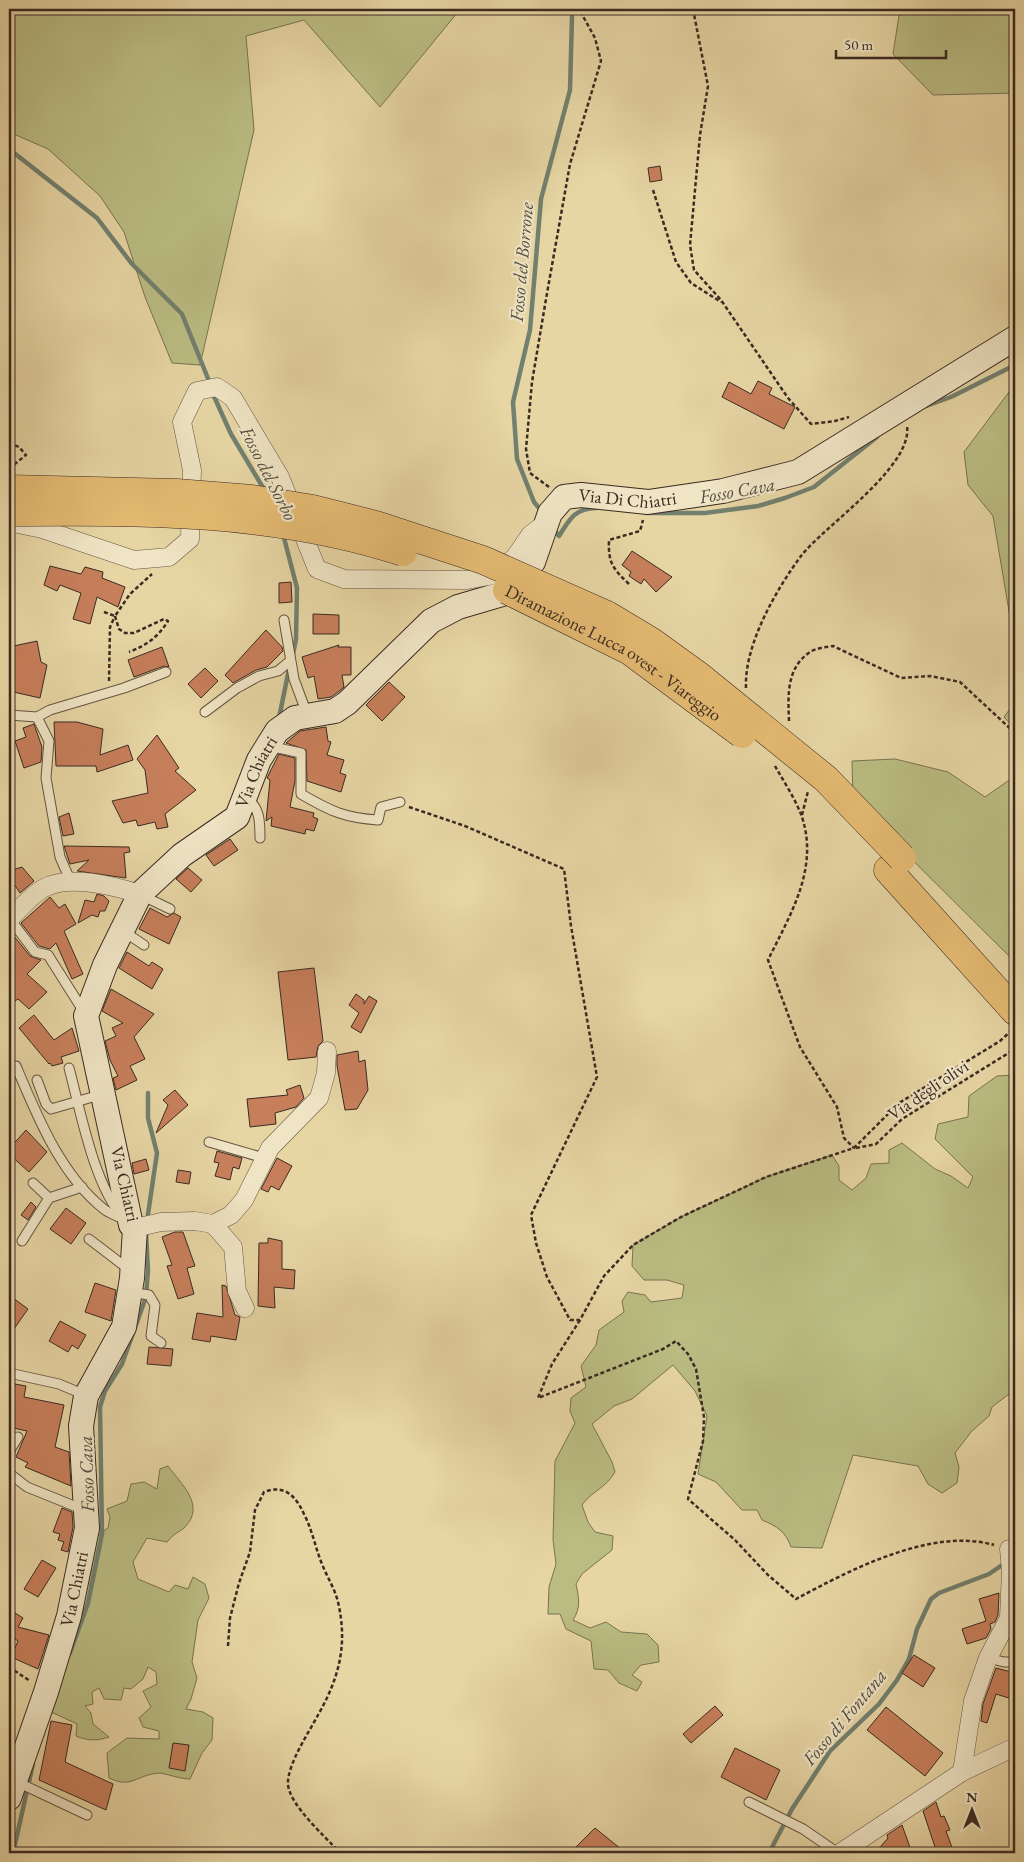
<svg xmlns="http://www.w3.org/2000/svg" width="1024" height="1862" font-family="'EB Garamond',serif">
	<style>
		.green { fill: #babc82; stroke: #7a7352 }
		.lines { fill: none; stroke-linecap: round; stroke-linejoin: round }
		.stream { stroke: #72806f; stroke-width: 4.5 }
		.building { fill: #c77f5b; stroke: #3a2a22 }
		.lane-casing { stroke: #655542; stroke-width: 11 }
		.street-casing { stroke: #655542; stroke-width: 19 }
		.secondary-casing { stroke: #3a2a22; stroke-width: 26 }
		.highway-casing { stroke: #3a2a22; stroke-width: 29 }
		.path { stroke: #3a2a22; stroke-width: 2.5; stroke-dasharray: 4 2.5; stroke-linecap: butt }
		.lane { stroke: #efe4c4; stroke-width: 9 }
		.street { stroke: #efe4c4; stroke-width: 18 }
		.secondary { stroke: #efe4c4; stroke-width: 24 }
		.highway { stroke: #e4ba72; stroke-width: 28 }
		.highway-bridge-casing { stroke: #3a2a22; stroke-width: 29; stroke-linecap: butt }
		.highway-bridge { stroke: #e4ba72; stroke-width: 28 }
		.labels { text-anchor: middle; stroke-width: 4.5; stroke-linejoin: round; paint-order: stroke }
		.street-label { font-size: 18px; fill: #3a2a22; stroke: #efe4c4 }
		.water-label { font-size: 19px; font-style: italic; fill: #524e42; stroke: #efe4c4 }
	</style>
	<rect width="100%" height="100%" fill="#e7d5a4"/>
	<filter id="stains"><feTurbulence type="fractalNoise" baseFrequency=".004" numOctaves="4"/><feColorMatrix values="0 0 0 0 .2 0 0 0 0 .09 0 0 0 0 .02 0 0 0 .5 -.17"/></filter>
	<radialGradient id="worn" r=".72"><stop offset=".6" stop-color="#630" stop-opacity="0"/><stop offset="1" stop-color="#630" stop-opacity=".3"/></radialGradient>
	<!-- green -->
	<g class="green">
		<polygon points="9,9 458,9 458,12 380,107 304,20 246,36 254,130 200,365 172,363 145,297 124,232 100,196 48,149 9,132"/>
		<polygon points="900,9 1015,9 1015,93 933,95 893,54"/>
		<polygon points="1015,384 1015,627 1011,623 993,516 968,485 964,452"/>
		<polygon points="1015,702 1015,729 1004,717"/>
		<polygon points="895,759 948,772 985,797 1015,776 1015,962 853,801 852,761"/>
		<path d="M1015,1075V1371L1009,1394L992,1407L989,1416L971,1432L955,1453L959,1467L957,1483L942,1493L928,1484L918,1466L853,1455L822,1548L791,1547C786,1532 777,1526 762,1520L757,1510H742L716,1482L698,1474L707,1416L695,1391L673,1365L632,1399L614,1406L592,1424L612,1462L615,1472C606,1488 593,1490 582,1505L588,1522L595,1532L613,1536L612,1550L582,1574L576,1584C579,1598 581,1608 573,1620L590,1628L606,1622L621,1632L647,1634L658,1645L659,1662L641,1665L632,1675L642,1682L637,1691L619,1683L608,1670L594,1669L591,1641L566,1629L560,1614H548L549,1587L556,1564L553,1540L555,1461L575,1423L570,1411L571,1398L586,1387L581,1366L596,1345L599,1330L624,1312L622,1301L628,1292L645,1295L651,1302L682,1298L684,1285L667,1280H644L632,1266L633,1245L681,1217L766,1177L832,1155L839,1166V1180L852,1190L866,1178L871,1164L889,1163V1150L902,1143L935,1169L951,1176L968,1188L973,1177L935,1139L938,1124L968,1117L969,1096L997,1076Z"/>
		<path d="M168,1466C181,1484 206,1505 185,1527C180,1532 174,1533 167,1542L147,1538L133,1562L138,1579L169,1592L175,1585L188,1589L193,1577L205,1584L209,1598L198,1620L192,1662L197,1678L191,1699L186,1709L203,1712L213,1718L212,1740L202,1753L190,1779C180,1779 164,1773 159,1773C136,1775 132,1789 109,1778L107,1753L127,1738L159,1739V1731L143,1727L139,1718L151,1707L143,1691L157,1684L156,1672L148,1667L143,1679L131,1689L124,1688L121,1700L104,1699L99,1688L92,1692L93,1704L85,1706L91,1713L93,1724L109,1737C97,1741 88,1741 76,1736L77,1724L47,1710L71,1646L91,1572L95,1540L100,1533L108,1528L110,1517L107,1509L127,1501L131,1484L144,1482L157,1489L160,1469Z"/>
	</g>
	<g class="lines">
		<!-- stream -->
		<g class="stream">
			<polyline points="9,149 97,218 132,264 182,314 209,381"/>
			<polyline points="212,392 231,434 265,491"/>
			<polyline points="926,406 951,397 1015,365"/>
			<polyline points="539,508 534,502 517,459 513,402 530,330 541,199 570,90 572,17"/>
			<polyline points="646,513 705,513 758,506 785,498 814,487 877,437"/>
			<path d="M557,533L559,536C569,520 575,508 596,508"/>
			<polyline points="283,534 297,588 296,639 293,654"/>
			<polyline points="279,718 289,669"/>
			<polyline points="147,1221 157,1153 148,1118 148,1093"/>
			<polyline points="70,1653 88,1603 102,1534 100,1407 105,1391 122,1364 146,1297 148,1270 146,1233"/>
			<polyline points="13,1853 33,1764"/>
			<polyline points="769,1853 792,1809 830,1751 879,1704 897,1680 909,1659 917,1629 931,1599 939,1593 989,1574 1005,1563"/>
		</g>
	</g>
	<!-- building -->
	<g class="building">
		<polygon points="660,166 662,180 650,182 648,168"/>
		<polygon points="758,381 772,388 769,394 795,407 784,429 722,397 729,382 751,394"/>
		<polygon points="632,551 672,577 656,592 644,579 641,584 629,576 631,572 622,565"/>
		<polygon points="50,566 81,574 85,567 103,572 102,578 125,587 118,607 97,597 90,624 73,619 81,593 60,585 57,591 44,585"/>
		<polygon points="291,582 292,602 279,603 279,583"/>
		<polygon points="313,614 339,615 339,634 313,634"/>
		<polygon points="266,630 282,647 283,651 267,667 256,670 233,683 225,675"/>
		<polygon points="37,641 41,662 47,665 40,698 9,691 9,647"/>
		<polygon points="339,645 338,647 351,647 351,675 342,675 344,687 338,692 331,697 318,699 314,676 308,678 302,657"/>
		<polygon points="162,647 169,667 164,666 134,677 128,660"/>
		<polygon points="205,668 218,681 201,698 188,684"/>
		<polygon points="389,682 405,697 382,721 366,705"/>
		<polygon points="54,722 77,722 103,729 100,755 128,745 133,760 97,772 96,766 56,766"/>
		<polygon points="34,724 42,747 41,762 24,768 15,741 26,737 23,728"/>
		<polygon points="326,727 328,741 331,742 327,755 344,760 340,773 346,775 341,792 307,781 306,750 286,743 300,731"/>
		<polygon points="157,735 179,768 175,771 196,790 165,814 168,827 157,829 155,822 138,826 136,820 123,823 112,801 148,793 145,770 137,759"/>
		<polygon points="279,754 295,758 295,781 290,807 314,813 313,817 318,819 314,831 306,829 305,834 271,826 272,817 266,821 270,780 267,778"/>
		<polygon points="69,813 74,834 63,836 59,817"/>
		<polygon points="230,839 238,850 214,866 206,855"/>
		<polygon points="64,846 129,847 130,852 124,853 126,878 77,871 89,860 70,864"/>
		<polygon points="22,867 34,881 20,893 14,884 9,886 9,871"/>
		<polygon points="188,868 202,880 191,892 176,879"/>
		<polygon points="97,894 104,896 109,901 105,911 100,911 98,917 92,915 78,923 85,900 94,902"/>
		<polygon points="50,897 59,908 65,904 76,924 64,931 83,974 72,979 56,943 50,949 39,946 21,923"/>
		<polygon points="150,908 167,917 174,913 181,917 169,944 139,929"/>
		<polygon points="9,930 30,956 41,960 27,974 47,992 29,1009 18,999 9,1005"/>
		<polygon points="127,952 149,966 152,962 163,969 152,989 119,968"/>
		<polygon points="314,968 323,1041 318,1046 316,1057 288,1060 278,972"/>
		<polygon points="111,989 154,1014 134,1037 145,1059 130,1066 137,1080 116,1090 113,1078 118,1076 110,1060 105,1041 116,1036 112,1028 123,1023 102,1011"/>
		<polygon points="356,994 364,1000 364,1004 369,996 377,1001 361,1033 351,1027 359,1013 349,1005"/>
		<polygon points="34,1015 54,1040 72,1028 79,1051 61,1057 63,1063 52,1066 50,1063 49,1064 19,1028"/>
		<polygon points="358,1051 359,1062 365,1060 368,1090 357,1109 345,1110 337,1066 337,1055"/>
		<polygon points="300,1085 304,1098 296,1107 275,1113 276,1124 250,1127 247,1099 288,1095 286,1090"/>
		<polygon points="175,1090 188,1105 156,1133 168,1105 163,1100"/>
		<polygon points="26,1130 47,1152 29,1172 9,1154 9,1149"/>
		<polygon points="217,1151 242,1158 239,1169 233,1167 230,1180 215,1176 219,1163 214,1162"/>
		<polygon points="277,1158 292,1166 279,1190 271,1186 268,1192 261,1189"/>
		<polygon points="146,1159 149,1170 134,1174 132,1163"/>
		<polygon points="178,1170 191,1172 189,1184 176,1182"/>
		<polygon points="31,1202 36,1207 28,1220 21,1215"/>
		<polygon points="66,1208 86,1223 71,1244 50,1229"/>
		<polygon points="175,1232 183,1232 195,1266 187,1268 194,1294 178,1299 167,1266 172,1265 162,1237"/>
		<polygon points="268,1238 282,1241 282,1269 295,1270 294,1289 274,1287 275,1308 258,1306 259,1243 268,1243"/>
		<polygon points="95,1283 116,1290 111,1321 85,1312"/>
		<polygon points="222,1285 226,1286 235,1315 240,1317 236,1340 211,1336 210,1342 192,1339 197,1313 223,1317"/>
		<polygon points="9,1295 28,1309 9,1336"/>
		<polygon points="60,1321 86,1335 78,1349 72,1345 68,1352 49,1341"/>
		<polygon points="149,1347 173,1349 171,1366 147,1364"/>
		<polygon points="15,1384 26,1386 24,1397 64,1405 55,1447 69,1452 71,1486 25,1467 28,1463 16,1457 27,1431 9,1427 9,1414"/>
		<polygon points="62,1508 72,1512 73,1527 68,1552 61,1550 64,1542 58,1540 60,1534 53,1532"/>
		<polygon points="42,1560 56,1568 38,1597 24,1589"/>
		<polygon points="999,1593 998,1615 995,1622 990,1624 991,1629 986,1638 967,1644 962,1629 986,1621 979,1599"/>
		<polygon points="9,1609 23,1618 18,1627 49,1635 38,1669 11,1657 18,1641 12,1637 9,1642"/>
		<polygon points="914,1655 935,1668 923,1687 902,1673"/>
		<polygon points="996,1668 1015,1673 1015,1700 996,1694 987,1723 981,1721 983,1704"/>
		<polygon points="715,1706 723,1715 691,1743 683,1734"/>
		<polygon points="886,1707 943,1753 925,1776 867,1730"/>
		<polygon points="51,1721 72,1725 65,1762 113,1784 106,1810 39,1780"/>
		<polygon points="173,1743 189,1745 185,1771 169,1768"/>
		<polygon points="735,1748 780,1770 766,1800 721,1777"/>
		<polygon points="936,1802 941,1817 944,1816 950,1830 946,1831 954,1853 937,1853 923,1811"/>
		<polygon points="902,1825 912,1853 875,1853 888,1838 887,1835"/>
		<polygon points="595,1828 626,1853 583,1853 576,1847"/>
	</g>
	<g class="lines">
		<defs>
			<g id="lane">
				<polyline points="284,620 294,679 307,714"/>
				<polyline points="205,712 237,688 259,676 278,671 290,661"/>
				<polyline points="9,715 37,717 50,710 124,688 166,672"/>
				<polyline points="37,717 49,741 46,778 60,857 71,882"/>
				<path d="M269,746L301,753V794C330,811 345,818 378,820L381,807L400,802"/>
				<path d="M246,798C260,807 260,822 260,838"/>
				<polyline points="141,895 170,909"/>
				<polyline points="10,919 35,952 48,955 84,1012"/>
				<polyline points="123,931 144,945"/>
				<path d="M9,1068L16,1066C37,1116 61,1176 105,1210C111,1214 119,1217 126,1220"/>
				<path d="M69,1068C80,1109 94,1186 123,1217"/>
				<polyline points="37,1080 46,1104 51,1109 103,1094"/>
				<polyline points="209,1142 264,1158"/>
				<polyline points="33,1183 49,1198"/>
				<polyline points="89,1239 131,1271"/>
				<polyline points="22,1241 49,1198 82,1187"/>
				<polyline points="130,1292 149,1295 155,1305 151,1336 161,1343"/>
				<polyline points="9,1373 59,1384 85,1395"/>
				<polyline points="9,1462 10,1450 18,1437"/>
				<polyline points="9,1473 27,1487 84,1510"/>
				<polyline points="988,1658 1004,1662 1015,1662"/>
				<polyline points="17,1782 87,1815"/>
				<polyline points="749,1802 803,1829 838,1853"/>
			</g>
			<g id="street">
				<polyline points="9,522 42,529 134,560 169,557 190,539 192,470 182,422 197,391 217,387 233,398 280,477 317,569 344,579 467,580 495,575 515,557 530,535 547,522"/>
				<path d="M9,920C19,910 31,895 44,888C70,874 114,886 140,894"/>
				<polyline points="213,1224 233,1247 237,1291 245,1308"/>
				<polyline points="135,1228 161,1222 195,1221 213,1224 231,1215 244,1200 270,1148 319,1098 326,1073 327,1051"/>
				<polyline points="962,1772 973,1701 988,1658 1009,1618 1011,1571 1009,1549"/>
				<polyline points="840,1853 962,1772 1015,1747"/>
			</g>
			<g id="secondary">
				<path id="s1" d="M9,1798L46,1692L69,1616L87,1528L81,1426L86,1396L124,1327L132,1278L135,1228L131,1225L86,1016L105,965L140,894L182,855L237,817L259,760L277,731L295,718L335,711L347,703L431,621L458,607L509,592L533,562L550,513L564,497L581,495L648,502L723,491L798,472L1015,338"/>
			</g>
			<polyline id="highway" points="888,870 1015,1011"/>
		</defs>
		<!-- lane casing -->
		<use href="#lane" class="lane-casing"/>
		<!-- street casing -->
		<use href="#street" class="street-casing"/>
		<!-- secondary casing -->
		<use href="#secondary" class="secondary-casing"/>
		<!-- highway casing -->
		<use href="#highway" class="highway-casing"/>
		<!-- path -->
		<g class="path">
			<polyline points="693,9 708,86 700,135 690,245 694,270 721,300 788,398 811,424 835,421 849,417"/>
			<polyline points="653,190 676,262 691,283 721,302"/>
			<polyline points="9,443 19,447 26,455 11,467"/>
			<polyline points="549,487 530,473 526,449 532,382 546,299 570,164 601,61 595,38 579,9"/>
			<path d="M629,584C613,569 608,563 609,540L640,531L643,520"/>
			<polyline points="104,612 115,616 130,594 152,574"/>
			<path d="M115,616L119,629L125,633H134L164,619L168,621C158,637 147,645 129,652"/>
			<polyline points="109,681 110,627 115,616"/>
			<path d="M746,688C744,645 776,590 801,556C824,526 913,467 907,426"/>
			<path d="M789,721C788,696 786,668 810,652C816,648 827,647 833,646L901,678L930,676L960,682L1015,733"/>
			<path d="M775,766C784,782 796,800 802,817C819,869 790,915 768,960L800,1047L837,1107L844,1138L854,1148"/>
			<polyline points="409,807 465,826 564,869 571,926 597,1077 531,1215 536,1243 547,1277 570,1320 580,1320 604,1276 633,1245 681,1217 766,1177 854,1148 899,1103 1000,1041 1011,1031"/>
			<polyline points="802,815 808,791"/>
			<polyline points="856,1148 876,1144 902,1119 1015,1049"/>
			<path d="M580,1320L552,1364L538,1398L663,1349L676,1341L688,1354L696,1369L704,1417L703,1441L688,1499L735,1540L768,1575L796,1599C850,1570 932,1527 994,1545"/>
			<polyline points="1012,1533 1015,1527"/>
			<path d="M228,1646L230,1618L239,1583L250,1552L255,1510L264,1492C284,1484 296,1496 304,1514C313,1532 315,1547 322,1564C327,1577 335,1589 338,1602C348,1645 339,1678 318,1715C309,1732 287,1765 288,1784C289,1805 326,1837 340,1853"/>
			<polyline points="9,1667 30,1681"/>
		</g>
		<!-- lane -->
		<use href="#lane" class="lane"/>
		<!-- street -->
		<use href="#street" class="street"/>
		<!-- secondary -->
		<use href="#secondary" class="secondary"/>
		<!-- highway -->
		<use href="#highway" class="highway"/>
		<defs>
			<g id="highway-bridge">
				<polyline points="9,489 177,493 252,499 313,509 376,525 483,560 607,615 652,642 699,676 826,779 902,858"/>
				<path d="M9,512C142,511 275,510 403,552"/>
				<path id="s2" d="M507,590L630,651L742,734"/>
			</g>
		</defs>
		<!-- highway-bridge casing -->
		<use href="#highway-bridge" class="highway-bridge-casing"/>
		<!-- highway-bridge -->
		<use href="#highway-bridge" class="highway-bridge"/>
	</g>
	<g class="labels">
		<!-- street labels -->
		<g class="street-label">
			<text dy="6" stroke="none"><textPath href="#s1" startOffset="1618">Via Di Chiatri</textPath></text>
			<text dy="6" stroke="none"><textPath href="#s2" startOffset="124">Diramazione Lucca ovest - Viareggio</textPath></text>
			<text dy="6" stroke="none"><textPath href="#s1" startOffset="1118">Via Chiatri</textPath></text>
			<text transform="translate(928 1090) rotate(-34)" y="6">Via degli olivi</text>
			<text transform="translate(125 1184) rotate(77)" y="6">Via Chiatri</text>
			<text dy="6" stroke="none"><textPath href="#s1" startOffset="219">Via Chiatri</textPath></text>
		</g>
		<!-- water labels -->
		<g class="water-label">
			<text transform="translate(521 262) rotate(-85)" y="7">Fosso del Borrone</text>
			<text transform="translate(269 473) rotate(63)" y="7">Fosso del Sorbo</text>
			<text transform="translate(737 490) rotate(-10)" y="7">Fosso Cava</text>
			<text transform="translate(86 1474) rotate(-92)" y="7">Fosso Cava</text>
			<text transform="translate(844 1717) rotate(-50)" y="7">Fosso di Fontana</text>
		</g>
	</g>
	<!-- margin -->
	<rect width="1024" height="1862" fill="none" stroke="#e7d5a4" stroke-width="30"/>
	<rect x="10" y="10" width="1004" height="1842" fill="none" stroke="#3a2a22" stroke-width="2.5"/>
	<rect x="15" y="15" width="994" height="1832" fill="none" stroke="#3a2a22"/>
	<!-- north arrow -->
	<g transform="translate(972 1810)" stroke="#efe4c4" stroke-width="4" paint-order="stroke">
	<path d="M0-4L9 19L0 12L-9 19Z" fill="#3a2a22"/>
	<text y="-8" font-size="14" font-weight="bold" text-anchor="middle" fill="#3a2a22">N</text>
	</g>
	<!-- scale -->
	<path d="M836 50v8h110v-8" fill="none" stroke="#3a2a22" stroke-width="2.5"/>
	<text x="844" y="50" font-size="15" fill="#3a2a22" stroke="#efe4c4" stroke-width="4" paint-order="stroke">50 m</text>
	<rect width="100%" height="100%" filter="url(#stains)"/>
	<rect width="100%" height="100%" fill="url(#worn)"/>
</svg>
